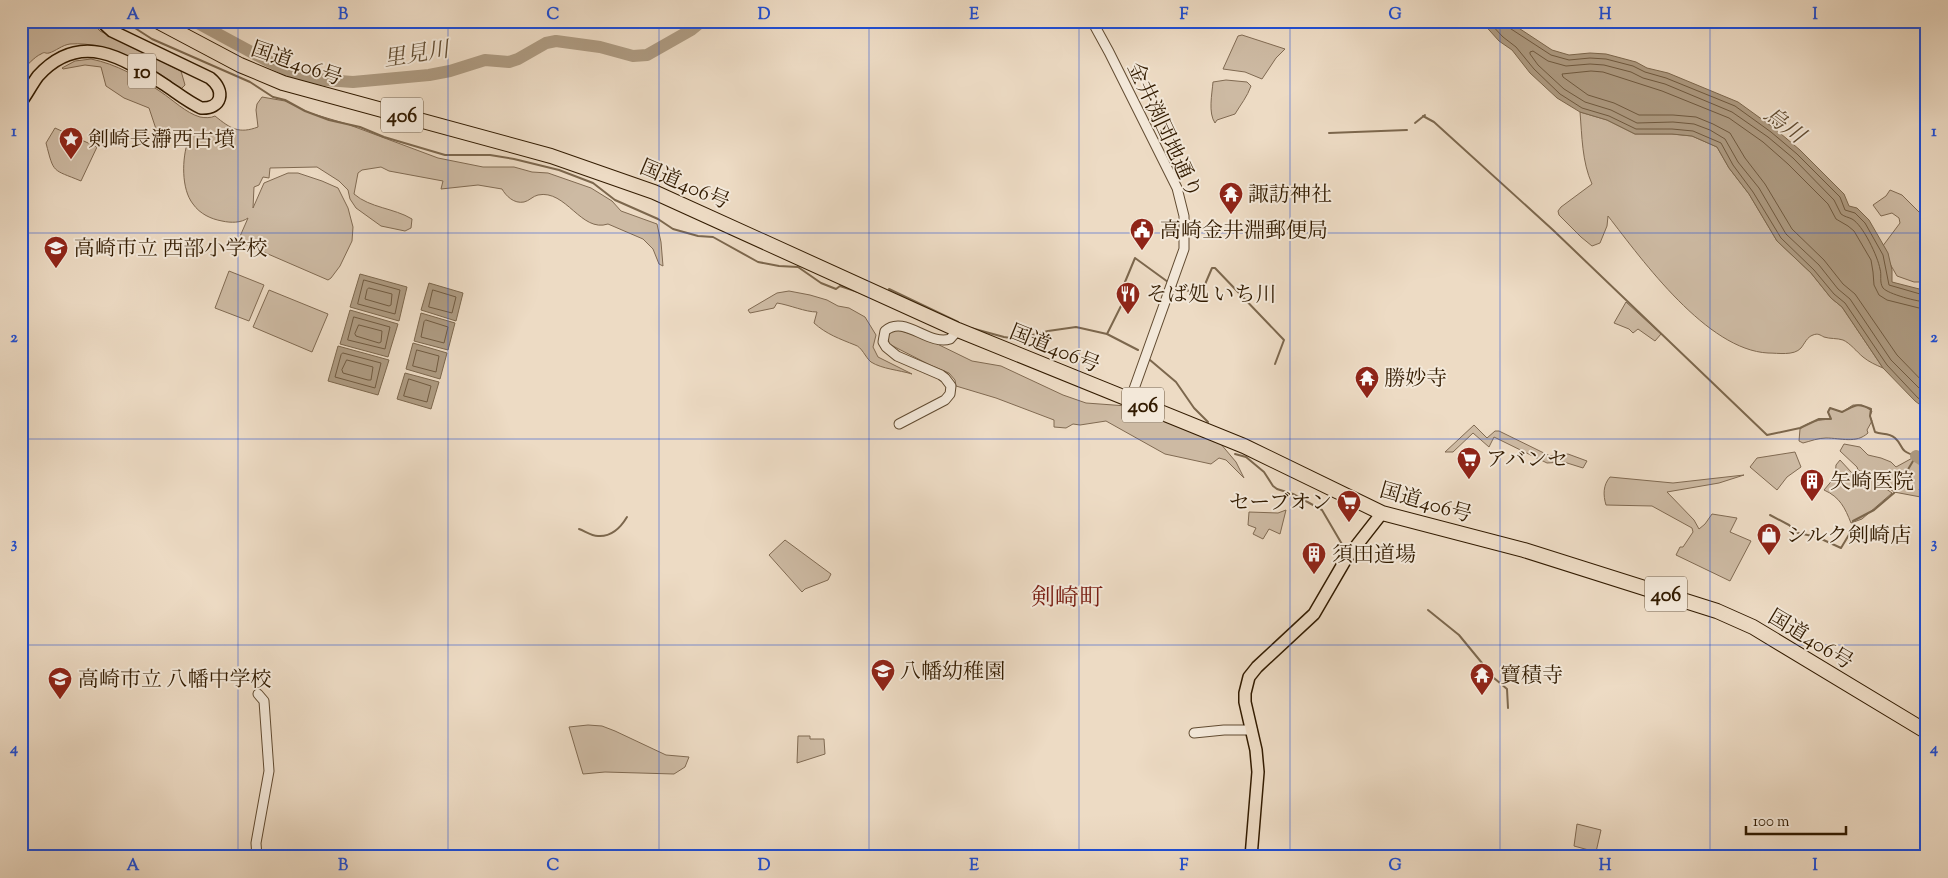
<svg xmlns="http://www.w3.org/2000/svg" width="1948" height="878" font-family="'Sorts Mill Goudy','Noto Serif JP',serif">
	<style>
		.green { fill: #cdbaa3; stroke: #806a52 }
		.water { fill: #ad9a81; stroke: #7c674d }
		.lines { fill: none; stroke-linecap: round; stroke-linejoin: round }
		.shore { stroke: #705a40; stroke-width: 1 }
		.stream { stroke: #7c674d; stroke-width: 2 }
		.river { stroke: #ad9a81; stroke-width: 12 }
		.minor-casing { stroke: #614b31; stroke-width: 11 }
		.major-casing { stroke: #321b00; stroke-width: 14 }
		.highway-casing { stroke: #321b00; stroke-width: 16 }
		.minor { stroke: #f3e8d9; stroke-width: 9 }
		.major { stroke: #eddbc4; stroke-width: 11 }
		.highway { stroke: #eddbc4; stroke-width: 14 }
		.grid { fill: none; stroke: #1d4ed8; stroke-width: 1; stroke-opacity: 0.55 }
		.labels { text-anchor: middle; stroke-width: 4; stroke-linejoin: round; paint-order: stroke }
		.shield { fill: #f3e8d9; stroke: #6c5841; stroke-width: 1 }
		.shield-label { font-size: 20px; font-weight: bold; fill: #321b00 }
		.street-label { font-size: 21px; fill: #321b00; stroke: #f3e8d9 }
		.poi-label { font-size: 21px; fill: #321b00; stroke: #f3e8d9; text-anchor: start }
		.water-label { font-size: 22px; font-style: italic; fill: #634e34; stroke: #f3e8d9 }
		.quarter-label { font-size: 24px; fill: #7a1f14; stroke: #f3e8d9 }
		.neatline { fill: none; stroke: #1d4ed8; stroke-width: 2 }
		.grid-label { font-size: 16px; text-anchor: middle; font-weight: bold; fill: #1d4ed8 }
	</style>
	<rect width="100%" height="100%" fill="#eddbc4"/>
	<filter id="stains"><feTurbulence type="fractalNoise" baseFrequency=".004" numOctaves="4"/><feColorMatrix values="0 0 0 0 .2 0 0 0 0 .09 0 0 0 0 .02 0 0 0 .5 -.17"/></filter>
	<radialGradient id="worn" r=".72"><stop offset=".6" stop-color="#630" stop-opacity="0"/><stop offset="1" stop-color="#630" stop-opacity=".3"/></radialGradient>
	<!-- green -->
	<g class="green">
		<path d="M21,21H82L93,24L100,31L181,71L185,85L181,89C152,66 109,41 70,44C62,45 56,51 49,53C44,54 46,51 41,54C34,57 27,66 21,71Z"/>
		<polygon points="1242,35 1285,49 1276,58 1262,79 1245,72 1223,69 1238,36"/>
		<path d="M91,59C116,64 139,77 161,92C173,100 186,113 200,117C205,118 211,118 215,116C231,129 239,134 258,127L256,110L257,104L262,97L285,101L310,113L347,124L438,158L483,167H514L532,172L548,173L591,188L612,201L621,211L657,224L661,242L663,266L659,264L653,249L643,239L608,224C581,233 566,189 538,195C533,196 529,201 524,202C514,204 506,196 502,189L478,185L441,189L443,181L389,171L381,167L362,170L358,173L354,194C370,208 394,208 412,219L411,228L405,231L381,226L356,208L350,199L348,190L339,181L317,167L270,168L269,178L263,177L259,185L254,187L253,208L264,183L288,173H298L322,181L338,188L348,208L353,227L352,241L340,266L331,278L328,280L238,241L248,218C241,223 231,223 222,221C211,219 200,214 193,204C181,189 182,158 188,141L175,138L156,129L149,108L124,98L106,86L101,67L85,65L63,69L62,68L75,61Z"/>
		<path d="M1226,80L1247,82L1251,86C1247,97 1241,104 1235,114L1217,120L1215,123C1208,113 1212,94 1213,82Z"/>
		<path d="M1580,112L1607,120L1635,134H1672L1692,136L1717,147L1729,168L1749,194L1777,241L1811,273L1831,298L1842,307L1883,368C1876,365 1869,362 1863,357C1857,352 1850,343 1843,340C1837,338 1830,339 1824,337C1820,335 1818,333 1813,335C1807,337 1805,343 1801,348C1794,356 1778,353 1768,353C1707,350 1643,261 1608,216L1607,226L1600,243L1592,246L1581,237L1559,215L1558,211L1561,207L1592,184C1582,162 1582,136 1580,112Z"/>
		<path d="M55,128L97,147L81,181C52,169 54,174 46,143Z"/>
		<polygon points="1890,190 1902,195 1927,220 1927,282 1914,282 1897,276 1882,250 1882,247 1900,223 1899,218 1892,213 1881,216 1873,205 1886,196"/>
		<polygon points="229,271 264,285 249,321 215,308"/>
		<polygon points="269,290 328,314 312,352 253,327"/>
		<path d="M789,291L810,295L827,300L838,306L849,308L865,317L876,335L873,347L878,357L912,374C899,370 882,369 871,362C865,357 862,347 855,345C840,339 826,334 814,323L817,312C805,312 790,305 777,303L774,308L750,313L748,310L777,293Z"/>
		<polygon points="1626,302 1661,334 1655,341 1638,329 1633,333 1629,329 1614,323"/>
		<polygon points="898,330 927,339 972,361 1001,366 1063,395 1086,403 1127,406 1220,443 1236,462 1244,478 1226,460 1219,458 1211,464 1165,454 1106,421 1080,425 1073,424 1066,428 1054,427 1054,420 996,398 956,386 955,380 949,373 930,365 889,344 888,336 892,331"/>
		<path d="M1853,405H1862L1872,411L1870,416L1872,421L1867,430L1868,433C1856,444 1841,438 1826,438C1818,438 1811,441 1803,443L1799,441L1800,429C1809,421 1819,420 1831,419L1828,412L1830,408L1842,412Z"/>
		<polygon points="1474,425 1487,438 1495,431 1499,431 1550,456 1568,454 1587,461 1583,468 1564,462 1547,463 1494,437 1489,447 1473,433 1453,452 1445,452"/>
		<polygon points="1844,444 1860,447 1868,455 1881,458 1891,462 1896,467 1916,456 1927,463 1927,483 1921,486 1919,490 1926,496 1926,498 1894,492 1881,482 1858,470 1857,467 1840,451"/>
		<polygon points="1795,452 1801,467 1787,477 1777,490 1750,467 1757,458"/>
		<path d="M1840,460L1852,473L1875,481L1892,493L1862,519L1851,523C1845,508 1840,497 1824,490L1835,477L1836,465Z"/>
		<path d="M1744,475L1719,483L1667,492L1694,520L1699,529L1705,524L1712,514L1737,518L1730,532L1751,541L1730,581L1676,555L1680,547H1683L1693,532L1692,528L1652,506L1606,505C1603,495 1603,485 1610,477L1673,483Z"/>
		<polygon points="1286,510 1280,534 1269,529 1263,539 1253,534 1256,528 1248,525 1249,512 1278,513"/>
		<polygon points="785,540 831,574 828,580 805,589 802,592 769,555"/>
		<polygon points="588,725 602,726 615,731 666,755 689,757 685,767 674,774 605,772 583,774 569,727"/>
		<polygon points="798,736 810,736 810,739 824,739 825,754 797,763"/>
		<polygon points="1577,824 1601,830 1596,852 1574,846"/>
	</g>
	<!-- water -->
	<g class="water">
		<polygon points="1481,21 1508,21 1552,50 1569,55 1590,53 1606,54 1636,62 1647,68 1668,73 1738,102 1774,128 1800,150 1844,194 1849,206 1857,208 1869,220 1888,253 1892,270 1892,282 1927,291 1927,410 1915,401 1883,368 1842,307 1831,298 1811,273 1777,241 1749,194 1729,168 1717,147 1692,136 1672,134 1635,134 1607,120 1580,112 1557,98 1530,73 1512,50 1499,41"/>
		<polygon points="360,274 407,287 399,321 350,307"/>
		<polygon points="429,283 463,293 456,321 421,310"/>
		<polygon points="350,310 398,324 388,357 340,344"/>
		<polygon points="421,313 455,323 448,350 414,341"/>
		<polygon points="413,343 447,353 440,379 406,369"/>
		<polygon points="338,346 389,360 378,395 328,381"/>
		<polygon points="405,373 439,382 431,409 397,399"/>
	</g>
	<g class="lines">
		<!-- shore -->
		<g class="shore">
			<polyline points="1488,21 1503,37 1516,47 1534,69 1560,94 1582,108 1609,116 1636,129 1672,129 1693,131 1721,143 1733,165 1753,192 1781,238 1814,270 1834,294 1845,303 1887,365 1918,398 1927,404"/>
			<polyline points="1506,21 1508,27 1551,55 1569,60 1590,58 1606,59 1633,66 1645,72 1666,78 1735,106 1771,132 1797,154 1840,197 1845,210 1855,213 1865,223 1883,255 1889,285 1927,296"/>
			<polygon points="364,280 400,290 395,314 358,304"/>
			<polygon points="369,288 392,294 391,305 389,306 365,299 367,290"/>
			<polygon points="433,290 456,297 452,313 429,307"/>
			<path d="M1927,302C1918,302 1888,294 1883,288C1879,282 1882,275 1880,269C1878,257 1863,225 1852,219C1848,217 1845,217 1841,214L1834,200L1793,158L1768,137L1732,112L1665,84L1643,78L1631,72L1604,65L1590,64L1566,66L1548,61L1533,51L1530,52V54L1538,65L1564,89L1585,102L1611,110L1637,123L1673,122L1694,124L1710,130L1725,139L1738,162L1759,188L1786,234L1819,265L1838,289L1850,299L1891,360L1927,396"/>
			<polyline points="1927,310 1887,300 1879,295 1874,285 1873,272 1871,260 1854,231 1848,226 1836,219 1828,204 1788,164 1763,142 1729,118 1662,91 1603,72 1591,71 1562,74 1563,77 1588,95 1614,103 1639,115 1673,115 1696,117 1713,124 1730,133 1745,158 1765,184 1792,229 1824,260 1843,284 1855,294 1897,355 1927,386"/>
			<polygon points="354,317 390,327 385,349 348,340"/>
			<polygon points="426,320 448,327 444,343 421,337 424,322"/>
			<polygon points="359,325 382,331 381,342 379,343 356,336 355,334"/>
			<polygon points="417,350 439,356 436,372 413,366"/>
			<polygon points="343,353 381,363 375,388 335,377 341,355"/>
			<polygon points="347,360 373,367 371,380 368,380 343,373 342,370"/>
			<polygon points="409,379 431,386 427,402 404,396"/>
		</g>
		<!-- stream -->
		<g class="stream">
			<polyline points="124,21 152,39 250,82 273,97 285,100 305,111 329,120 360,127 384,137 445,155 490,155 514,159 559,170 593,183 615,200 658,219 673,229 698,236 713,237 758,262 779,266 798,267 821,283 836,289 840,286 861,293"/>
			<path d="M1423,116L1434,122L1553,230L1767,435L1800,428L1819,419H1831L1828,412L1830,408L1842,412C1855,406 1856,402 1871,409L1870,416L1875,432C1882,435 1888,432 1895,438C1905,447 1897,450 1916,456L1894,493L1874,510L1853,521V528L1841,548L1817,537L1798,533L1789,525L1770,515"/>
			<polyline points="1415,123 1425,115"/>
			<polyline points="1329,133 1407,130"/>
			<polyline points="1175,285 1200,296 1212,268 1215,268 1284,340 1275,364"/>
			<polyline points="889,289 958,322"/>
			<polyline points="971,328 1004,337 1017,339 1048,331 1076,327 1107,334 1138,350"/>
			<polyline points="1107,334 1121,306 1125,282 1135,258 1168,282"/>
			<polyline points="1150,360 1176,382 1194,408 1208,422"/>
			<polyline points="1235,454 1246,457 1264,472 1273,486 1277,489 1293,494 1322,510 1346,551"/>
			<path d="M579,529C585,531 591,536 598,536C611,537 621,527 627,517"/>
			<polyline points="1428,610 1459,635 1482,663 1488,673 1507,689 1508,708"/>
		</g>
		<!-- river -->
		<g class="river">
			<polyline points="194,21 266,60 294,73 325,80 353,82 429,75 450,71 485,60 509,62 518,59 546,43 556,41 600,47 633,56 647,55 691,30 702,21"/>
			<polyline points="1916,456 1927,463"/>
		</g>
		<defs>
			<g id="minor">
				<polyline points="1092,21 1109,52 1177,188 1184,216 1184,249 1130,400"/>
				<path d="M899,424L945,400L950,394L951,386L945,378L941,375L897,356L886,347L883,342L885,331C904,314 928,346 950,339L958,330"/>
				<polyline points="1194,733 1224,730 1252,730"/>
				<polyline points="257,857 256,843 269,771 264,701 258,694"/>
			</g>
			<g id="major">
				<path d="M21,102C27,94 32,84 38,76C80,30 122,57 165,85C177,93 188,102 201,108C222,109 226,91 210,78L112,31L101,21"/>
				<polyline points="1251,857 1258,772 1256,750 1245,702 1245,693 1249,677 1257,667 1314,614 1346,559 1382,513"/>
			</g>
			<polyline id="highway" points="157,21 240,65 283,83 551,156 654,192 958,330 1244,446 1382,513 1524,550 1717,611 1753,627 1927,732"/>
		</defs>
		<!-- minor casing -->
		<use href="#minor" class="minor-casing"/>
		<!-- major casing -->
		<use href="#major" class="major-casing"/>
		<!-- highway casing -->
		<use href="#highway" class="highway-casing"/>
		<!-- minor -->
		<use href="#minor" class="minor"/>
		<!-- major -->
		<use href="#major" class="major"/>
		<!-- highway -->
		<use href="#highway" class="highway"/>
	</g>
	<!-- grid -->
	<path class="grid" d="M238,21V857M448,21V857M659,21V857M869,21V857M1079,21V857M1290,21V857M1500,21V857M1710,21V857M21,233H1927M21,439H1927M21,645H1927"/>
	<!-- icons -->
	<defs>
		<symbol id="sight-pin" viewBox="-11 -11 22 30"><path d="M0 17L-7.5 6A9.5 9.5 0 1 1 7.5 6Z" fill="#8f2418" stroke="#f3e8d9"/><path d="M0-6L1.8-2.2L6-1.7L2.9 1.2L3.7 5.4L0 3.3L-3.7 5.4L-2.9 1.2L-6-1.7L-1.8-2.2Z" fill="#fff"/></symbol>
		<symbol id="temple-pin" viewBox="-11 -11 22 30"><path d="M0 17L-7.5 6A9.5 9.5 0 1 1 7.5 6Z" fill="#8f2418" stroke="#f3e8d9"/><path d="M0-6L5-2H3V0L6.5 2.5H4V6H1.5V3h-3V6H-4V2.5H-6.5L-3 0V-2H-5Z" fill="#fff"/></symbol>
		<symbol id="civic-pin" viewBox="-11 -11 22 30"><path d="M0 17L-7.5 6A9.5 9.5 0 1 1 7.5 6Z" fill="#8f2418" stroke="#f3e8d9"/><path d="M-.6-6.5H3V-4.5H.6V-3L4-1V1h2V6H-6V1h2V-1L-.6-3ZM-1.2 2.5V6h2.4V2.5Z" fill="#fff"/></symbol>
		<symbol id="school-pin" viewBox="-11 -11 22 30"><path d="M0 17L-7.5 6A9.5 9.5 0 1 1 7.5 6Z" fill="#8f2418" stroke="#f3e8d9"/><path d="M0-5L7-2L0 1L-7-2ZM-4 1L0 2.5L4 1V4Q0 6-4 4Z" fill="#fff"/></symbol>
		<symbol id="restaurant-pin" viewBox="-11 -11 22 30"><path d="M0 17L-7.5 6A9.5 9.5 0 1 1 7.5 6Z" fill="#8f2418" stroke="#f3e8d9"/><path d="M-5-6h1v4h1v-4h1v4h1v-4h1v5L-1.5 .5V6h-2V.5L-5-1ZM5-6V6H3V1.5H1.5Q1.5-4 5-6Z" fill="#fff"/></symbol>
		<symbol id="supermarket-pin" viewBox="-11 -11 22 30"><path d="M0 17L-7.5 6A9.5 9.5 0 1 1 7.5 6Z" fill="#8f2418" stroke="#f3e8d9"/><path d="M-6-5.5h2.5l.6 2H6L4.5 2H-2.5L-4.4-4H-6ZM-1.5 3.2a1.3 1.3 0 1 0 .1 0ZM3 3.2a1.3 1.3 0 1 0 .1 0Z" fill="#fff"/></symbol>
		<symbol id="building-pin" viewBox="-11 -11 22 30"><path d="M0 17L-7.5 6A9.5 9.5 0 1 1 7.5 6Z" fill="#8f2418" stroke="#f3e8d9"/><path d="M-4-6H4V6H1V3H-1V6H-4ZM-2.5-4.3h1.7v1.8h-1.7ZM.8-4.3h1.7v1.8H.8ZM-2.5-1h1.7V.8h-1.7ZM.8-1h1.7V.8H.8Z" fill="#fff"/></symbol>
		<symbol id="shop-pin" viewBox="-11 -11 22 30"><path d="M0 17L-7.5 6A9.5 9.5 0 1 1 7.5 6Z" fill="#8f2418" stroke="#f3e8d9"/><path d="M-5-2.5h2.3a2.7 3.5 0 0 1 5.4 0H5L5.5 6h-11ZM-1.5-2.5h3a1.5 2.3 0 0 0-3 0Z" fill="#fff"/></symbol>
	</defs>
	<g fill-rule="evenodd">
		<use href="#sight-pin" x="57" y="125" width="28" height="38"/>
		<use href="#temple-pin" x="1217" y="180" width="28" height="38"/>
		<use href="#civic-pin" x="1128" y="216" width="28" height="38"/>
		<use href="#school-pin" x="42" y="234" width="28" height="38"/>
		<use href="#restaurant-pin" x="1114" y="280" width="28" height="38"/>
		<use href="#temple-pin" x="1353" y="364" width="28" height="38"/>
		<use href="#supermarket-pin" x="1455" y="445" width="28" height="38"/>
		<use href="#building-pin" x="1798" y="467" width="28" height="38"/>
		<use href="#supermarket-pin" x="1335" y="488" width="28" height="38"/>
		<use href="#shop-pin" x="1755" y="521" width="28" height="38"/>
		<use href="#building-pin" x="1300" y="540" width="28" height="38"/>
		<use href="#school-pin" x="869" y="657" width="28" height="38"/>
		<use href="#temple-pin" x="1468" y="661" width="28" height="38"/>
		<use href="#school-pin" x="46" y="665" width="28" height="38"/>
	</g>
	<g class="labels">
		<!-- shield labels -->
		<g class="shield">
			<rect x="128" y="53.5" width="28" height="35" rx="4"/>
			<rect x="381" y="97.5" width="42" height="35" rx="4"/>
			<rect x="1122" y="387.5" width="42" height="35" rx="4"/>
			<rect x="1645" y="576.5" width="42" height="35" rx="4"/>
		</g>
		<g class="shield-label">
			<text x="142" y="78">10</text>
			<text x="402" y="122">406</text>
			<text x="1143" y="412">406</text>
			<text x="1666" y="601">406</text>
		</g>
		<!-- street labels -->
		<g class="street-label">
			<text transform="translate(297 63) rotate(19)" y="7">国道406号</text>
			<text transform="translate(1165 130) rotate(65)" y="7">金井渕団地通り</text>
			<text transform="translate(685 184) rotate(23)" y="7">国道406号</text>
			<text transform="translate(1055 348) rotate(22)" y="7">国道406号</text>
			<text transform="translate(1426 502) rotate(16)" y="7">国道406号</text>
			<text transform="translate(1811 639) rotate(31)" y="7">国道406号</text>
		</g>
		<!-- poi labels -->
		<g class="poi-label">
			<text x="88" y="146">剣崎長瀞西古墳</text>
			<text x="1248" y="201">諏訪神社</text>
			<text x="1160" y="237">高崎金井淵郵便局</text>
			<text x="74" y="255">高崎市立 西部小学校</text>
			<text x="1146" y="301">そば処 いち川</text>
			<text x="1384" y="385">勝妙寺</text>
			<text x="1486" y="466">アバンセ</text>
			<text x="1830" y="488">矢崎医院</text>
			<text x="1332" y="509" text-anchor="end">セーブオン</text>
			<text x="1786" y="542">シルク剣崎店</text>
			<text x="1332" y="561">須田道場</text>
			<text x="900" y="678">八幡幼稚園</text>
			<text x="1500" y="682">寶積寺</text>
			<text x="78" y="686">高崎市立 八幡中学校</text>
		</g>
		<!-- water labels -->
		<g class="water-label">
			<text transform="translate(416 53) rotate(-9)" y="8">里見川</text>
			<text transform="translate(1785 124) rotate(37)" y="8">烏川</text>
		</g>
		<!-- quarter labels -->
		<g class="quarter-label">
			<text x="1067" y="605">剣崎町</text>
		</g>
	</g>
	<!-- margin -->
	<rect width="1948" height="878" fill="none" stroke="#eddbc4" stroke-width="55"/>
	<!-- scale -->
	<path d="M1746 826v8h100v-8" fill="none" stroke="#321b00" stroke-width="2.5"/>
	<text x="1753" y="826" font-size="15" fill="#321b00" stroke="#f3e8d9" stroke-width="4" paint-order="stroke">100 m</text>
	<rect x="28" y="28" width="1892" height="822" class="neatline"/>
	<g class="grid-label">
		<text x="133" y="19">A</text>
		<text x="343" y="19">B</text>
		<text x="553" y="19">C</text>
		<text x="764" y="19">D</text>
		<text x="974" y="19">E</text>
		<text x="1184" y="19">F</text>
		<text x="1395" y="19">G</text>
		<text x="1605" y="19">H</text>
		<text x="1815" y="19">I</text>
		<text x="14" y="136">1</text>
		<text x="1934" y="136">1</text>
		<text x="14" y="342">2</text>
		<text x="1934" y="342">2</text>
		<text x="14" y="548">3</text>
		<text x="1934" y="548">3</text>
		<text x="14" y="753">4</text>
		<text x="1934" y="753">4</text>
		<text x="133" y="870">A</text>
		<text x="343" y="870">B</text>
		<text x="553" y="870">C</text>
		<text x="764" y="870">D</text>
		<text x="974" y="870">E</text>
		<text x="1184" y="870">F</text>
		<text x="1395" y="870">G</text>
		<text x="1605" y="870">H</text>
		<text x="1815" y="870">I</text>
	</g>
	<rect width="100%" height="100%" filter="url(#stains)"/>
	<rect width="100%" height="100%" fill="url(#worn)"/>
</svg>
